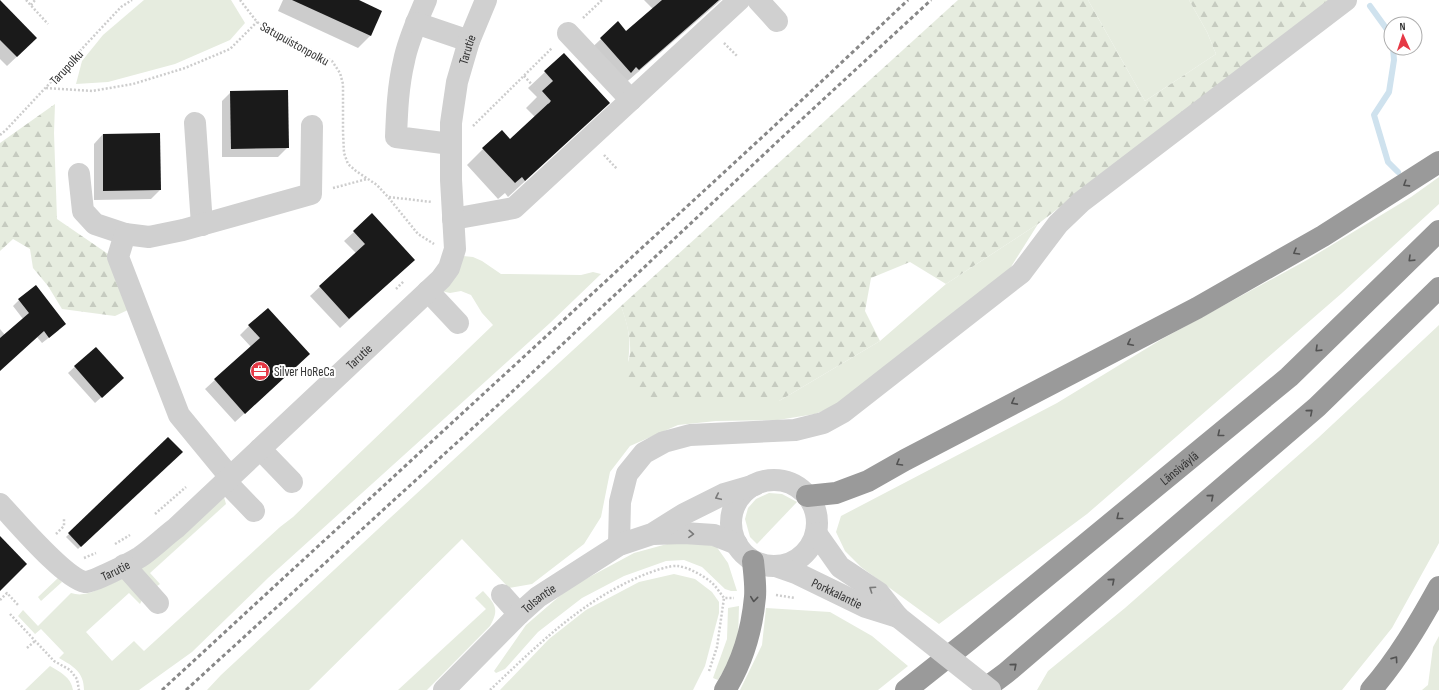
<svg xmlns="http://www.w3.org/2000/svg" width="1439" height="690" font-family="'Sofia Sans Condensed',sans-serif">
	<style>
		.green { fill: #e6ecdf }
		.forest { fill: url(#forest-firs) }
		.shadow { fill: #0003 }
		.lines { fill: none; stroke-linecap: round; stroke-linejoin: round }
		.stream { stroke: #cfe2ee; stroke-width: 6 }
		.building { fill: #1a1a1a }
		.path { stroke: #cdcdcd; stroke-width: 2.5; stroke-dasharray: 2 2; stroke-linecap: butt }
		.minor { stroke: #d0d0d0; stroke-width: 22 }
		.highway { stroke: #9a9a9a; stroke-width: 22 }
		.rail { stroke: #888; stroke-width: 3; stroke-dasharray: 4 3; stroke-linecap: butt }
		.minor-bridge { stroke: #d0d0d0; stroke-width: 22 }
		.oneway { stroke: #525252 }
		.oneway2 { stroke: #7a7a7a }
		.labels { text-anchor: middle; stroke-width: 4; stroke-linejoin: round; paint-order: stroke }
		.street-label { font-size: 13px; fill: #333; stroke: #fff }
		.poi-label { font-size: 13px; fill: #333; stroke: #fff; text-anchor: start }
	</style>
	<defs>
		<pattern id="forest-firs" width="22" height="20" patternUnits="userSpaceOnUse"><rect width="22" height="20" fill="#e6ecdf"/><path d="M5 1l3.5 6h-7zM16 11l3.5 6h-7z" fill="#c6cbc0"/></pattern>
	</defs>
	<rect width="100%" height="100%" fill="#fff"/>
	<!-- green -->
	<g class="green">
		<polygon points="144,0 231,0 245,23 230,40 175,64 108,82 76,84 82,61 103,35"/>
		<polygon points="1088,0 1189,0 1207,32 1216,54 1145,101"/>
		<polygon points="1439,177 1439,204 1342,293 1087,514 939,624 861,567 845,551 836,532 841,516 1057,403 1162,339 1307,260 1411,197"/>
		<path d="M1038,224L1004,278L845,402L815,414L778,420L716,421L678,425L630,446L610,472L601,517L584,544L532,584L509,588L462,539L309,690H207L221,675L390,518L621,306C629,328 631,339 628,362L779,401L880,341L946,284Z"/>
		<path d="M463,256L473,257L482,261L501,274L581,275L593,272L601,274L550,323L268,578L192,652L139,690H84C84,672 73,666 59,658L64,653L41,629L35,634L18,616L23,610L38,626L71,593C89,599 107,584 122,576L142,600L140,604L129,593L86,632L112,661L134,641L144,651L280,527L293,517L493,325L482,313L471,295L461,291L450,293L441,291Z"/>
		<polygon points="1439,325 1439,543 1392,628 1342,690 1037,690 1048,671 1125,608 1318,438"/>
		<polygon points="769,493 782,494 797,502 757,544 750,537 745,519 748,508 756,499"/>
		<polygon points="224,497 226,504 150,573 160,584 157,586 137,568"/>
		<polygon points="678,541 716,546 728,563 737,591 731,591 725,589 702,567 684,560 666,561 624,576 582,598 538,632 505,669 496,673 494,671 526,625 569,588 634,553"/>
		<polygon points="674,574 695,579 712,592 719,602 719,613 705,666 693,690 500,690 549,639 586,610 639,582"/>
		<polygon points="58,578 62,582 41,601 38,597"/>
		<path d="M483,591C495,604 500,609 490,626L427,690H398L486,609L475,598Z"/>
		<polygon points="739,606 738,641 732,656 718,680 713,678 727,639 728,608"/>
		<polygon points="766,608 830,612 872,636 908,666 878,690 740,690 762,645"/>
		<polygon points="1439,636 1439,690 1422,690 1428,685 1433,647"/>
		<path d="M50,666C60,672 71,677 73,690H25Z"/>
	</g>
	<!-- forest -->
	<g class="forest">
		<path d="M958,0H1088L1145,101L1216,54L1207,32L1189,0H1329L1038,224L946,284L910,262L871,278L865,311L880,341L779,401H688L651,398L618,374C621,371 627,366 628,362C634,346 626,320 621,306Z"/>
		<polygon points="55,104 54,133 57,219 111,256 130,309 115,316 62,309 48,286 33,268 30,249 13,239 0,251 0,143"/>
	</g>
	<!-- shadow -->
	<g class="shadow">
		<polygon points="283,0 357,0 381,11 370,36 358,48 278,11"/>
		<polygon points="644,0 721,0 622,86 584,55 618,23 626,33 653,9"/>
		<polygon points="0,1 26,48 7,66 0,59"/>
		<polygon points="545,72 592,119 508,197 505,193 498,199 467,165 483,149 510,140 535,117 526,108 537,97 528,88"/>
		<polygon points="231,92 288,147 278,157 222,157 222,101"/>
		<polygon points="103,134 160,190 151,199 94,200 94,144"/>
		<polygon points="354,232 404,269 340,328 310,296 356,253 344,241"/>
		<polygon points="19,300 59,330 42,343 37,337 0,370 0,329 5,335 23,319 13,306"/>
		<polygon points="249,326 300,363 235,422 205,389 251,347 240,335"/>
		<polygon points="95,348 116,384 95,403 68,373"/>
		<polygon points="168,438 181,452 78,549 66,537"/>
	</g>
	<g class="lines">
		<!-- stream -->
		<g class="stream">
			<polyline points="1370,6 1391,35"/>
			<polyline points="1393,48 1394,60 1389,92 1374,115 1388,162 1398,172"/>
		</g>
	</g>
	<!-- building -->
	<g class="building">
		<polygon points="0,0 37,38 17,57 0,40"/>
		<polygon points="292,0 359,0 382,11 371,36"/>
		<polygon points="662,0 719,0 639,70 636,67 631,73 600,38 618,21 626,31"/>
		<polygon points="564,53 610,103 525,181 522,177 515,183 482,148 502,130 510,139 551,101 542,91 553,81 544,71"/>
		<polygon points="288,90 289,148 231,149 230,91"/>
		<polygon points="160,133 161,190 103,191 103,134"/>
		<polygon points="372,213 415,260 349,319 319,286 365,244 353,231"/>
		<polygon points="36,285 66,324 49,338 44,331 0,371 0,338 29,313 18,299"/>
		<polygon points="268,308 310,354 245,414 214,379 260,338 248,325"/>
		<polygon points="96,347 124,378 102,398 74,366"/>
		<polygon points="168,437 183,452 81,547 68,533"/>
		<polygon points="0,536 27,564 0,591"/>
	</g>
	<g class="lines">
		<!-- path -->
		<g class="path">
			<polyline points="26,0 48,24"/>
			<polyline points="240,0 257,22 274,33 313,51 332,61 340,73 343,84 343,132 344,153 348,164 356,171 377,185 388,197 418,234 434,244"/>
			<polyline points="31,5 35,0"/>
			<polyline points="583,18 602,0"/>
			<polyline points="724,43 738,57"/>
			<polyline points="524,76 549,103"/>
			<polyline points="46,88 92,91 133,84 185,68 230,49 257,22"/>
			<polyline points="473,126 552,48"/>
			<polyline points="0,135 6,130 121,7 132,0"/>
			<polyline points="604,155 617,169"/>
			<polyline points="333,188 367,179"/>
			<polyline points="389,197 432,202"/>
			<polyline points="396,289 404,281"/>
			<polyline points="155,514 186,487"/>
			<polyline points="56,534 64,526 64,518"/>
			<polyline points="115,544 130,535"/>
			<polyline points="84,558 96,553"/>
			<polyline points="776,595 795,598"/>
			<polyline points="0,600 7,593 19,606"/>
			<polyline points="10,614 54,661 70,670 77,679 79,690"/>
			<polyline points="27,648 35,641"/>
			<polyline points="709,671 717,647 724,598"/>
			<path d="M490,690C539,644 583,599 646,574C654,571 670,565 678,566C690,568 702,575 711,582C716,586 720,593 724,598H734"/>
		</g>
		<!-- minor -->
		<g class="minor">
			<path d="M426,0C418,19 408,40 404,61C398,86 397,111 396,137L451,144"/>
			<polyline points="758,0 777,21"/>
			<polyline points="416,23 469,41"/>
			<polyline points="568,33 631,100"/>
			<polyline points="195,123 202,225"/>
			<polyline points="79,174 83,211 95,224 125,234"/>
			<polyline points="453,219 514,208 739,0"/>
			<polyline points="428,291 458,323"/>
			<polyline points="260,449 292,482"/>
			<polyline points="230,477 179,415 118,257 125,234 149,237 183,230 311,194 312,126"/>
			<circle cx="774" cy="523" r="43"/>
			<polyline points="225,481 254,511"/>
			<path id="s1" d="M0,504C17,522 64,578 85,582C92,583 132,562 140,557C153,548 164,537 176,528L441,279L449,268L455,249L451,180V123L457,82L469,41L486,0"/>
			<polyline points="816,533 840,567 879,593 898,617"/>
			<polyline points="653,534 684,533 714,535 737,544"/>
			<polyline points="619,545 620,502 627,474 644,453 664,442 690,435 795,430 823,423 843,412 1021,273 1058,224 1081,202 1346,0"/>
			<polyline points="124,565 158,603"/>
			<path id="s2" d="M776,566L796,573L866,607L898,617"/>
			<polyline points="502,595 519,614"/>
			<path id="s3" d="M444,690L519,614L538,597L619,545L652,534L684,514L724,494L755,485"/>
		</g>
		<!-- highway -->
		<g class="highway">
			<polyline points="807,496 836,493 868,481 905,460 1197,308 1323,236 1439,162"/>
			<path d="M725,690C742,663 752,629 755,597C756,585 754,572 753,561"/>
			<path id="s4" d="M906,690L969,640L1289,377L1439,231"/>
			<polyline points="983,690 1006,673 1317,407 1439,288"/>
			<path d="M1371,690C1398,659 1419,623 1439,587"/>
		</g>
		<!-- rail -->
		<g class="rail">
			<polyline points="162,690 771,129 908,0"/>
			<polyline points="186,690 498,405 776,143 931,0"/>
		</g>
		<!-- minor-bridge -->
		<polyline class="minor-bridge" points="898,617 990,690"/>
	</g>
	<!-- one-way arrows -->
	<defs><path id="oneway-chevron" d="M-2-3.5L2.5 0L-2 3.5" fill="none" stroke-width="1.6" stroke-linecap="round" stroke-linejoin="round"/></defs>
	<g class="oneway">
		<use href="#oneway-chevron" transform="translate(1406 184) rotate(148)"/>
		<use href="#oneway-chevron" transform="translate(1296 252) rotate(150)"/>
		<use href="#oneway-chevron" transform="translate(1411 259) rotate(136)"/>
		<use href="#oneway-chevron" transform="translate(1130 343) rotate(153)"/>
		<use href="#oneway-chevron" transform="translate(1318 349) rotate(136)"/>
		<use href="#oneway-chevron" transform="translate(1014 402) rotate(152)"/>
		<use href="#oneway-chevron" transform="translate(1310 412) rotate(-41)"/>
		<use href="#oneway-chevron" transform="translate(1220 434) rotate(141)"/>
		<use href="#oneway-chevron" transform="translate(899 463) rotate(150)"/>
		<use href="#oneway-chevron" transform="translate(1211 497) rotate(-41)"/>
		<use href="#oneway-chevron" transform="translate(1119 517) rotate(141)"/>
		<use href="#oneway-chevron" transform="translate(1112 581) rotate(-41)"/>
		<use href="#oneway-chevron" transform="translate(754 599) rotate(96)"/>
		<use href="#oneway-chevron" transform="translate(1395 659) rotate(-55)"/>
		<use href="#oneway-chevron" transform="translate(1014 666) rotate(-41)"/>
	</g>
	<g class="oneway2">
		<use href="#oneway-chevron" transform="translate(718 497) rotate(155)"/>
		<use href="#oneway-chevron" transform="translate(691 534) rotate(3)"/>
		<use href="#oneway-chevron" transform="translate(872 589) rotate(-146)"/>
	</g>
	<!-- icons -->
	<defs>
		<symbol id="office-disc" viewBox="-11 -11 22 22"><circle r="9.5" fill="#e63946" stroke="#fff"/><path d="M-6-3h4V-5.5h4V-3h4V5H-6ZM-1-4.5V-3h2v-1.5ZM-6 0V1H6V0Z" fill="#fff"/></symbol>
	</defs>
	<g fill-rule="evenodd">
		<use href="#office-disc" x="249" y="360" width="22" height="22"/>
	</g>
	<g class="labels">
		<!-- street labels -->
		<g class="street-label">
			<text transform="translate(295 43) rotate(29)" y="5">Satupuistonpolku</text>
			<text dy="5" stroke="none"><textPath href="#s1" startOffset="822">Tarutie</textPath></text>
			<text transform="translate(66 67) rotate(-47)" y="5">Tarupolku</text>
			<text dy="5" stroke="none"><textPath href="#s1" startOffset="474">Tarutie</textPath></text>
			<text dy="5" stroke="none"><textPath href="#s4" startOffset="352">Länsiväylä</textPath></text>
			<text dy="5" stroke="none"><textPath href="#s1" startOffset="149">Tarutie</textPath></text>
			<text dy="5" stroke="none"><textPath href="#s2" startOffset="67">Porkkalantie</textPath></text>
			<text dy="5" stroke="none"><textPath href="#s3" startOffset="132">Tolsantie</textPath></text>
		</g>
		<!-- poi labels -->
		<g class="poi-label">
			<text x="274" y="376">Silver HoReCa</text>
		</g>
	</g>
	<!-- north arrow -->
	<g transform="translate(1403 36) rotate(357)"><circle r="19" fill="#ffffff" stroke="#adadad"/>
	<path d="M0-3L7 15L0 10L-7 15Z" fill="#e63946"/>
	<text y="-6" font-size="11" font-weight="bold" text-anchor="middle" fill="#333333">N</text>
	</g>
</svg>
